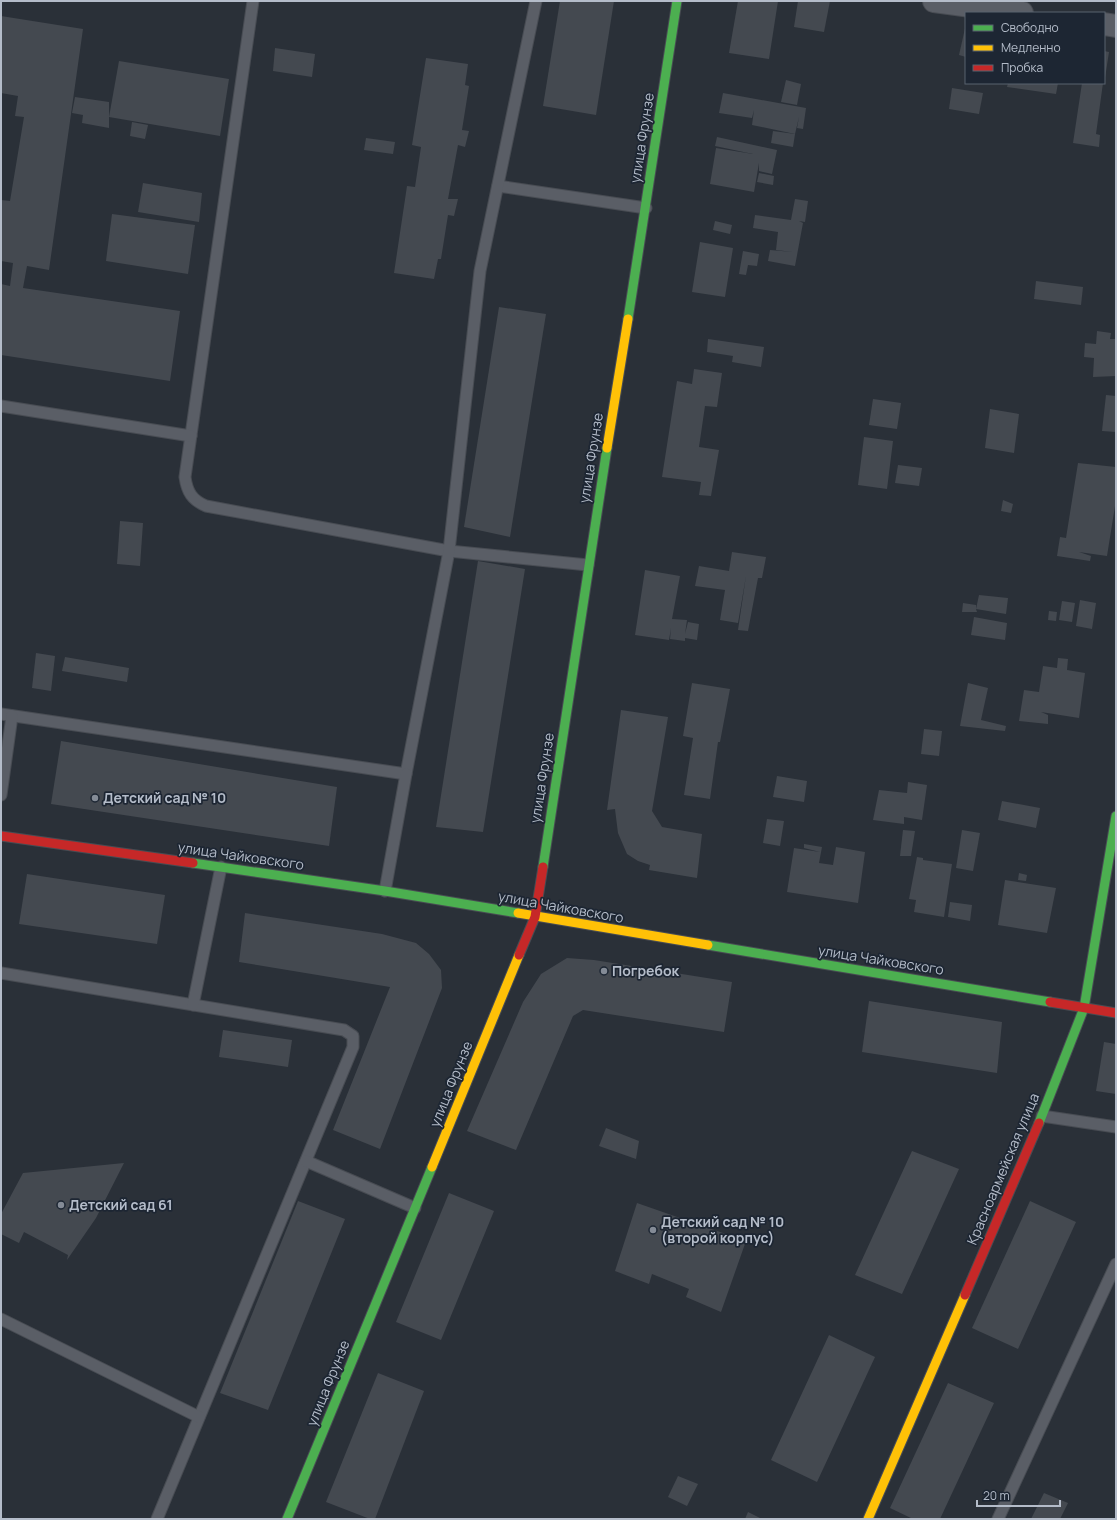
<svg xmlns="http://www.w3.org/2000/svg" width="1117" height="1520" font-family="Manrope,sans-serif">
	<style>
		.building { fill: #444950 }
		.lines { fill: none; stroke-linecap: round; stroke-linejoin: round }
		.lane-casing { stroke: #484c53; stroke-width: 13 }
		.street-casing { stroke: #484c53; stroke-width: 24 }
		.fast-casing { stroke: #484c53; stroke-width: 11 }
		.slow-casing { stroke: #484c53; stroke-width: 11 }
		.jam-casing { stroke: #484c53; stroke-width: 11 }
		.lane { stroke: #5a5e66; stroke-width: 11 }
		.street { stroke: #5a5e66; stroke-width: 22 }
		.fast { stroke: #4caf50; stroke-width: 9 }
		.slow { stroke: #ffc107; stroke-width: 9 }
		.jam { stroke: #c62828; stroke-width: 9 }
		.poi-dot { fill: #848b96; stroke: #1d2633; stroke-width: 1.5 }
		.labels { text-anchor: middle; stroke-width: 3.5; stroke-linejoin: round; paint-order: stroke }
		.street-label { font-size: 14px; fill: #b4bcc9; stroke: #1d2633 }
		.poi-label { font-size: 14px; font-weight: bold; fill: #b4bcc9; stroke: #1d2633; text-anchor: start }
	</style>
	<rect width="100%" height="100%" fill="#2a3038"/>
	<!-- building -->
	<g class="building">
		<polygon points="560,1 614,1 596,115 543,106"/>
		<polygon points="738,1 778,1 769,59 729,53"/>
		<polygon points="798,1 830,1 824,32 794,27"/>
		<polygon points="1,16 83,29 49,270 27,266 23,288 180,311 170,381 1,355 1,284 10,286 13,263 1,261 1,200 10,201 24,117 15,116 18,96 1,93"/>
		<polygon points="966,24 966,57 959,55"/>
		<polygon points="275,48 315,54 312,77 273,71"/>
		<polygon points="1104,51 1109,52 1105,78 1104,78"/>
		<polygon points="426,58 468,64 465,85 469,86 462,130 469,131 465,147 458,145 448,199 458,199 454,216 448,215 441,259 438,259 434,279 394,273 407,186 415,187 421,147 412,145"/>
		<polygon points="119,61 229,79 220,136 109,117"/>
		<polygon points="786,80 801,84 797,105 781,102"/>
		<polygon points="1008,83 1058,83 1056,94 1007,87"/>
		<polygon points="1082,83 1103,83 1096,134 1100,135 1099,147 1073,143"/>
		<polygon points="952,88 983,93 979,114 949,109"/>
		<polygon points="723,93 806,108 803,129 797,128 799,117 795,134 752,125 754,110 752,118 719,113"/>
		<polygon points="75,97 109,102 109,128 82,123 83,115 72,113"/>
		<polygon points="132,122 148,125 145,139 130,136"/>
		<polygon points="773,131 795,134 793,147 771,143"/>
		<polygon points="717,137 777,150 772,174 759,171 759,163 754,192 710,184 716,148 753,154 715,146"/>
		<polygon points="366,138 395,142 393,154 364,150"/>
		<polygon points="759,173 774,176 773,185 757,182"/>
		<polygon points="143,183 202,193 199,222 138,212"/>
		<polygon points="795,199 808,201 805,222 799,221 803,223 795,266 768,261 770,250 793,252 776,250 778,232 753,228 755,215 791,220"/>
		<polygon points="112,214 195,225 188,274 106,261"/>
		<polygon points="715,221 732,225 730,234 713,230"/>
		<polygon points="700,242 733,248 725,297 692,292"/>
		<polygon points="743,251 759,254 757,266 748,265 746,275 739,274"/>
		<polygon points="1036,281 1083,287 1081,305 1034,299"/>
		<polygon points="499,307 546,314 510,537 464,527"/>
		<polygon points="1097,331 1111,333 1110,339 1116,339 1116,376 1093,377 1094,358 1084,357 1085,343 1096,344"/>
		<polygon points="708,339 764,347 761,367 732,362 733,356 707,352"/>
		<polygon points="694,369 722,373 717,407 705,406 699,447 719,450 711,496 699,495 701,482 662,477 677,381 692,384"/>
		<polygon points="1106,395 1116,396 1116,432 1102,431"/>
		<polygon points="873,399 901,403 897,429 869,425"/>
		<polygon points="990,409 1019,414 1014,453 985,448"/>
		<polygon points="864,437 893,441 887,489 858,485"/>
		<polygon points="1078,463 1116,467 1116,500 1107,556 1079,552 1091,556 1090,561 1057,556 1060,537 1066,538"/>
		<polygon points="898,465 922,468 919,486 895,483"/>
		<polygon points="1003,500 1013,504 1011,513 1001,511"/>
		<polygon points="120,521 143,523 140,566 117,564"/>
		<polygon points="732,552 766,557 762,578 758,578 748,631 738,630 746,576 738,623 720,620 725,590 695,586 699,566 729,571"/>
		<polygon points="478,561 525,569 483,832 436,827"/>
		<polygon points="645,570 680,576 672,619 687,620 685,634 688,622 699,624 697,640 685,638 685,641 670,639 671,628 669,640 635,635"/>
		<polygon points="979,595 1008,598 1006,614 976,609 977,612 962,612 963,603 976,605 976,609"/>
		<polygon points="1080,600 1096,603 1092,629 1076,626"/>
		<polygon points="1062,601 1075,603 1072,622 1059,620"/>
		<polygon points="1049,611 1057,612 1056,621 1048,620"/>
		<polygon points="974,617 1007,623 1005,640 971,635"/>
		<polygon points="36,653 55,656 51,691 32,688"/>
		<polygon points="65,657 129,668 127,682 62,671"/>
		<polygon points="1058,658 1068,659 1067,670 1085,673 1079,718 1041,712 1048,715 1048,724 1019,721 1024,690 1039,692 1043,666 1057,668"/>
		<polygon points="692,683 730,689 720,742 718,742 710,799 684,795 693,738 683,736"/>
		<polygon points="968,683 988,688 981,720 1006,726 1005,731 960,726"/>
		<polygon points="621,710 668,717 652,811 662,827 702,834 697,878 649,870 650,865 638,861 627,854 618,833 615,809 607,810"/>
		<polygon points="924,729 942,731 939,756 921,754"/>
		<polygon points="61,741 337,787 329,846 51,804"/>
		<polygon points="777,776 807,781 804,802 773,797"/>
		<polygon points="908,782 927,785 922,820 904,817 904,824 873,820 879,790 907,793"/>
		<polygon points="1002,801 1040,808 1036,828 998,820"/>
		<polygon points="767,819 784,821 780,846 763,843"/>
		<polygon points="903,830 915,831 911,856 900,856"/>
		<polygon points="962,830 980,833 973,871 956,868"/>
		<polygon points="804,844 822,847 819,863 833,865 836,847 865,852 858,903 787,892 794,848 820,852 804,848"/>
		<polygon points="917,857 923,858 923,860 952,864 944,917 914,912 916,900 909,899"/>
		<polygon points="1019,873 1027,875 1026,881 1018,880"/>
		<polygon points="27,874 165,895 157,944 19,924"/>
		<polygon points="1005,880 1056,888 1047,933 998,925"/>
		<polygon points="950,902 972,905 970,921 948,917"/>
		<polygon points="245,913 382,934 416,943 429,954 441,970 442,988 380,1149 333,1130 390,987 239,962"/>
		<polygon points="567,958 594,960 732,982 724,1032 583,1010 573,1016 516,1150 467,1131 523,1002 541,974"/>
		<polygon points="869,1001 1002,1022 997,1073 862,1052"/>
		<polygon points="223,1030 292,1040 288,1067 219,1057"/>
		<polygon points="1104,1042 1116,1044 1116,1094 1096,1091"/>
		<polygon points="606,1128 639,1141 636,1159 599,1146"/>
		<polygon points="912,1151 959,1169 902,1294 855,1275"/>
		<polygon points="124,1163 96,1218 67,1260 68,1255 24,1232 19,1243 1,1234 1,1214 23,1173"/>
		<polygon points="449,1193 494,1211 441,1340 396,1322"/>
		<polygon points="298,1201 345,1219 268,1410 220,1393"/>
		<polygon points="1030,1201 1076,1222 1018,1349 972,1328"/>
		<polygon points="637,1203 746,1241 721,1312 686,1297 689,1289 652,1274 649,1284 615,1271"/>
		<polygon points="829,1335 875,1357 817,1482 771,1460"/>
		<polygon points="378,1373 424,1391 375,1519 370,1519 326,1502"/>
		<polygon points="948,1383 994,1403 940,1519 913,1519 890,1508"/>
		<polygon points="678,1476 698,1484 687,1506 668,1497"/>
		<polygon points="1044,1493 1068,1503 1060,1519 1031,1519"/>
		<polygon points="748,1512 762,1519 745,1519"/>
	</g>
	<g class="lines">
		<defs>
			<g id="lane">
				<path d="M253,1L185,477C187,492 192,500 206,506L449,551L588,565"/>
				<polyline points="498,186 646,208"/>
				<polyline points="1,406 191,436"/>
				<polyline points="1,714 406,774 449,551 480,271 536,1"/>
				<polyline points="1,795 12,716"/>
				<polyline points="385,891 406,774"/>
				<polyline points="1,973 344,1030 353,1036 353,1047 157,1519"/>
				<polyline points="193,1005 221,867"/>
				<polyline points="1042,1116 1116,1127"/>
				<polyline points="306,1161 415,1208"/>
				<polyline points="1,1319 199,1417"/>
				<polyline points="998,1519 1116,1264"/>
			</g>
			<g id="street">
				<polyline points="934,1 1022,13"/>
				<polyline points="1104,24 1116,26"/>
			</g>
			<g id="fast">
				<polyline points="628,319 677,1"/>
				<polyline points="193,863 385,891 518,913"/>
				<polyline points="543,867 607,448"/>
				<polyline points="708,945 1050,1002"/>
				<polyline points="1039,1123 1084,1008 1116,816"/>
				<polyline points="287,1519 432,1167"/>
			</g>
			<g id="slow">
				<polyline points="607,448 628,319"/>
				<polyline points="518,913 708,945"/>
				<polyline points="432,1167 519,955"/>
				<polyline points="868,1519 965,1295"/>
			</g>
			<g id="jam">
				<polyline points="1,836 193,863"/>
				<polyline points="519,955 535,917 543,867"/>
				<polyline points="1050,1002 1116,1013"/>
				<polyline points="965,1295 1039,1123"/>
			</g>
		</defs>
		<!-- lane casing -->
		<use href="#lane" class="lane-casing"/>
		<!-- street casing -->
		<use href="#street" class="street-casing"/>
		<!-- fast casing -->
		<use href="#fast" class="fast-casing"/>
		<!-- slow casing -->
		<use href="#slow" class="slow-casing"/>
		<!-- jam casing -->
		<use href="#jam" class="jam-casing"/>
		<!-- lane -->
		<use href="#lane" class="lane"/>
		<!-- street -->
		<use href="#street" class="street"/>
		<!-- fast -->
		<use href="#fast" class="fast"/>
		<!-- slow -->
		<use href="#slow" class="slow"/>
		<!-- jam -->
		<use href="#jam" class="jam"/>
	</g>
	<!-- markers -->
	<g class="poi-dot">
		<circle cx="95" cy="798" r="4"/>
		<circle cx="604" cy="971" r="4"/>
		<circle cx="61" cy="1205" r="4"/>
		<circle cx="653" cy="1230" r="4"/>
	</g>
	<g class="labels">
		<!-- street labels -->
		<g class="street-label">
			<text transform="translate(642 138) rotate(-81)" y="5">улица Фрунзе</text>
			<text transform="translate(591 458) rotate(-81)" y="5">улица Фрунзе</text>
			<text transform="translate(542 778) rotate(-81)" y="5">улица Фрунзе</text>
			<text transform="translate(241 856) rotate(8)" y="5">улица Чайковского</text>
			<text transform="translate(561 907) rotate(10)" y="5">улица Чайковского</text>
			<text transform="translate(881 960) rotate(9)" y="5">улица Чайковского</text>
			<text transform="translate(451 1084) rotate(-68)" y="5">улица Фрунзе</text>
			<text transform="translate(1003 1169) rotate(-67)" y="5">Красноармейская улица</text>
			<text transform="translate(328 1383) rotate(-68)" y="5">улица Фрунзе</text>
		</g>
		<!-- poi labels -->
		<g class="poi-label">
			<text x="103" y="803">Детский сад № 10</text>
			<text x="612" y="976">Погребок</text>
			<text x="69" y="1210">Детский сад 61</text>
			<text x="661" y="1227">Детский сад № 10<tspan x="661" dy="16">(второй корпус)</tspan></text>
		</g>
	</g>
	<!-- border -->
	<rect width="1117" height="1520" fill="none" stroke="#b4bcc9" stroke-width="4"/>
	<!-- legend -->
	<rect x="965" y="12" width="140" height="72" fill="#1d2633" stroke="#59626f"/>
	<rect x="973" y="25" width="20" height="6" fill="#4caf50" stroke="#59626f"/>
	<text x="1001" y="32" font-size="12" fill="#b4bcc9">Свободно</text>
	<rect x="973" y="45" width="20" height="6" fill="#ffc107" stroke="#59626f"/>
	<text x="1001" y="52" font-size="12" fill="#b4bcc9">Медленно</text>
	<rect x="973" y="65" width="20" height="6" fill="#c62828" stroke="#59626f"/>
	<text x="1001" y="72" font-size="12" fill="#b4bcc9">Пробка</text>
	<!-- scale -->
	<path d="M977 1500v6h83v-6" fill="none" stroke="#b4bcc9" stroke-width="2"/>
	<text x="983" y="1500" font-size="12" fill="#b4bcc9" stroke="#1d2633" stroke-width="3" paint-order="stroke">20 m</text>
</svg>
